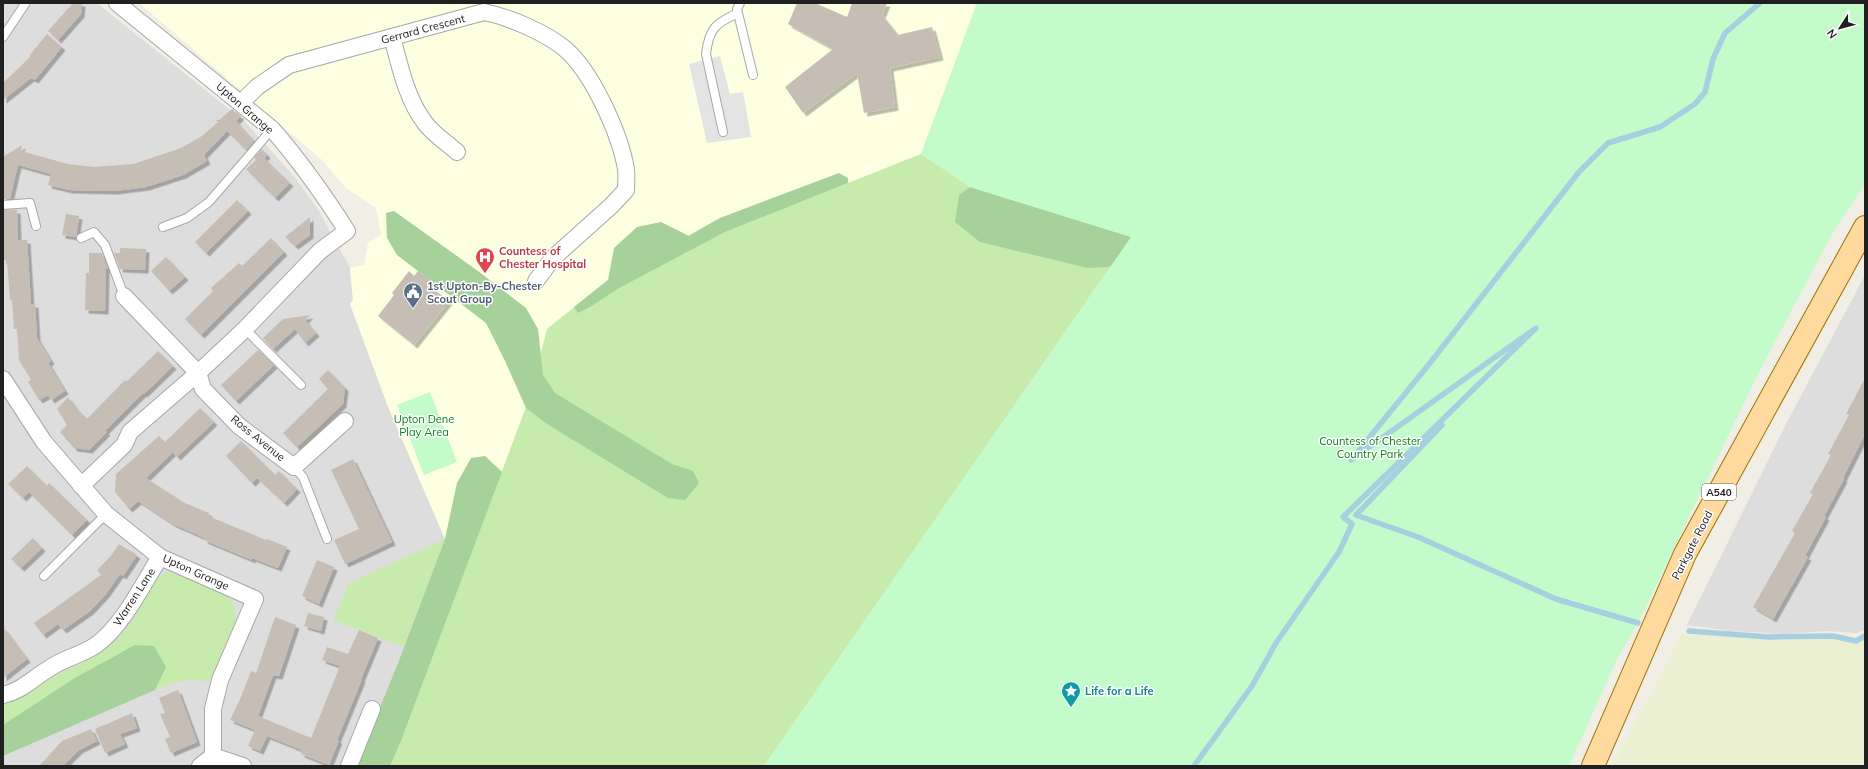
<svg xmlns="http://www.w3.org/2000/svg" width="1868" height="769" font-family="Mulish,sans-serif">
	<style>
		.residential { fill: #dedddd }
		.education { fill: #fdffe1 }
		.farmland { fill: #ecf0d2 }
		.grass { fill: #c7ebac }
		.forest { fill: #a7d19a }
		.park { fill: #c3fbcb }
		.parking { fill: #e4e4e4 }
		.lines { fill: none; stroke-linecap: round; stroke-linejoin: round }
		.stream { stroke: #a6cfdf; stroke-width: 5.5 }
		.building { fill: #c6beb5; filter: url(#shadow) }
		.lane-casing { stroke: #a7a7a7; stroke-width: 10 }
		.street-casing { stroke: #a7a7a7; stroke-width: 18 }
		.primary-casing { stroke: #9c7100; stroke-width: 24 }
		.lane { stroke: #fff; stroke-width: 8 }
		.street { stroke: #fff; stroke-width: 16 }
		.primary { stroke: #feda9f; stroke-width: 22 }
		.labels { text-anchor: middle; stroke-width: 3; stroke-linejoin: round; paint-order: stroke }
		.shield { fill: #fff; stroke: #636363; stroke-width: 1 }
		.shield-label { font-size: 10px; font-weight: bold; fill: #202020 }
		.street-label { font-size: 11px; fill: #202020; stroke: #fff }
		.health-label { font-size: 11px; font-weight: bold; fill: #be3a42; stroke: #fff; text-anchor: start }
		.service-label { font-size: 11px; font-weight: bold; fill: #4e5e75; stroke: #fff; text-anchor: start }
		.park-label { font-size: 11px; fill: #09831a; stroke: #fff }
		.culture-label { font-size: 11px; font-weight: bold; fill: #0d838f; stroke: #fff; text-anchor: start }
	</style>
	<defs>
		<filter id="shadow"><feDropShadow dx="3.5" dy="3.5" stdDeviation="0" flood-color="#0004"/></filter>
	</defs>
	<rect width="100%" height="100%" fill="#f1eee6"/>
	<!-- residential -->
	<g class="residential">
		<polygon points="3,3 97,3 245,122 294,176 319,211 350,268 353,300 350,304 387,404 445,539 398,663 356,766 3,766"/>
		<polygon points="1865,275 1865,630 1856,633 1827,631 1785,634 1731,631 1687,625 1786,424"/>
	</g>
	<!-- education -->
	<polygon class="education" points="139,3 977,3 921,154 723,233 720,218 608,280 547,329 529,399 502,472 485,456 457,483 445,539 387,404 350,304 353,300 350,268 364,265 368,243 381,235 376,208 346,188 322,160"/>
	<!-- farmland -->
	<polygon class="farmland" points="1682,634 1776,639 1836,639 1858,644 1865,639 1865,766 1612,766"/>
	<!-- grass -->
	<g class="grass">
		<polygon points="921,154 970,187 1131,237 764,766 390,766 401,741 529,399 547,329 608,280 720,218 723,233"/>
		<polygon points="445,539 403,647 333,620 349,583"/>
		<path d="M168,572L179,573L223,591L231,600L236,611L235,623L209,682C187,677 176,682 155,690L166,667L73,679L3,725V701C19,692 35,683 52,676C77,665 94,660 115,641C121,635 128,627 133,620C144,605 149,579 168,572Z"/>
	</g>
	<!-- forest -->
	<g class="forest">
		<polygon points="839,173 848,178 848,183 723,233 619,288 590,307 578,313 574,307 608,280 614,248 637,227 661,222 689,236 720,218"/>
		<polygon points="970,187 1131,237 1121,266 1088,268 980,242 955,222 959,195"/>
		<polygon points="394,211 478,271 526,308 538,329 543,375 555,393 672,464 693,471 699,483 685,500 668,498 547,424 526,408 505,361 486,323 397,255 387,238 386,213"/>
		<polygon points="485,456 502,472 401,741 390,766 356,766 398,663 445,539 457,483 471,458"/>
		<polygon points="135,645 154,646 166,667 155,690 3,756 3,725 73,679"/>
	</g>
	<!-- park -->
	<g class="park">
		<polygon points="977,3 1865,3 1865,184 1833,232 1757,376 1638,623 1618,657 1569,766 764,766 1131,237 970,187 921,154"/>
		<polygon points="430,392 457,462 424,475 397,405"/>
	</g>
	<!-- parking -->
	<polygon class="parking" points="720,56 730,94 743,92 751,137 707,143 689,64"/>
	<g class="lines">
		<!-- stream -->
		<g class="stream">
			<polyline points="1442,425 1356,515 1418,537 1556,599 1638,623"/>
			<polyline points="1689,631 1769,637 1833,636 1856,641 1865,636"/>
			<polyline points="1194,766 1252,686 1276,643 1339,552 1352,524 1343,517 1536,328 1351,460 1430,363 1579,172 1608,143 1660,127 1695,104 1705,92 1713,59 1725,33 1760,3"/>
		</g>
	</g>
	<!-- building -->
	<g class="building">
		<polygon points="73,3 82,3 81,14 58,40 48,31"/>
		<polygon points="797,3 815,3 847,17 852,3 887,3 882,15 898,35 932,27 940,57 890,68 895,107 864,113 857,73 803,113 785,87 833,49 788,24"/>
		<polygon points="47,34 62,47 35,80 31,78 3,100 3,83 30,57 29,56"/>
		<polygon points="232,109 241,116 236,121 254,141 246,150 227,131 204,155 207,161 183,175 146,187 115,191 69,190 48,185 51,174 18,165 10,199 3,199 3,157 22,145 21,151 68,164 94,167 133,164 181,148 202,136 218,122 216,120 219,120"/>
		<polygon points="262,149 267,155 264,158 290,183 275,198 246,169 256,160 254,158"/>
		<polygon points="237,200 248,211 206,253 195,242"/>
		<polygon points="3,210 17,210 18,240 27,240 31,304 35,304 37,338 51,361 48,363 65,391 51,400 48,395 39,400 28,382 31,380 19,360 17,329 14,329 12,300 10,301 7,260 3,260"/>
		<polygon points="66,214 79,216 76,237 62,235"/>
		<polygon points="310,217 310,235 295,246 285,237"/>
		<polygon points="271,238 284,252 201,335 185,319 213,291 211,288 239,263 242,266"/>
		<polygon points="120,248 146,249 145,270 120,269 114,253 120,253"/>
		<polygon points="89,253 102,253 108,269 106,269 105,311 85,310 86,273 89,273"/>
		<polygon points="166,257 185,277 169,291 151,271"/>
		<polygon points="409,271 414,276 418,271 430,280 427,284 449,301 414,345 378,316 394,295 392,293"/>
		<polygon points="310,315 305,320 316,333 305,343 295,329 273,349 263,338 283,319"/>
		<polygon points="258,350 274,365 236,401 221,385"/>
		<polygon points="158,351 173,366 144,394 143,393 105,431 107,432 89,450 74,448 60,432 67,425 57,409 68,397 75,407 87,419 125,380 126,382"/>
		<polygon points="328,370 345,388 343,404 297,447 283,433 328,389 319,379"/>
		<polygon points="1865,378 1865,434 1843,478 1844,479 1824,516 1826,517 1805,556 1808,557 1773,619 1753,607 1795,533 1792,531 1813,494 1810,493 1831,455 1828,454 1849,415 1846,414"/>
		<polygon points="200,408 214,422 177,457 173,452 146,478 185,503 209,513 208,516 266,540 267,539 287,547 278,568 252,558 252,560 204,540 205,538 173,524 138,501 129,509 115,492 116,474 159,436 165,442"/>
		<polygon points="241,441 275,475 279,471 297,489 284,503 257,478 252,483 226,456"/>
		<polygon points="353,459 392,542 345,564 334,540 359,529 331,470"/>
		<polygon points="27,466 47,486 49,483 87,520 72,535 29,492 23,498 8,484"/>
		<polygon points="33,538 42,548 21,568 11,559"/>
		<polygon points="119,544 137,555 123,576 120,574 106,594 90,611 63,630 58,624 43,635 34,623 101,575 97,570 110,557"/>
		<polygon points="317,560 334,567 319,604 302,596"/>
		<polygon points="308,613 324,617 321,631 304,626"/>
		<polygon points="275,617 296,625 279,676 273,675 258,716 311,738 340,666 322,660 327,647 348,654 359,630 378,638 361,679 362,679 337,740 339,740 329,765 301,754 302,750 267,736 260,751 248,746 255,730 230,720 241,697 251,671 256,673"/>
		<polygon points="3,627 27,659 3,678"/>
		<polygon points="178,690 197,742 171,753 165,739 170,737 160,714 165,713 159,698"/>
		<polygon points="132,713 137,728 120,734 125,744 105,753 95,729"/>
		<polygon points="91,729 97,741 79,750 63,766 39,766 62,741"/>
	</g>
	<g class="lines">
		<defs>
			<g id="lane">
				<polyline points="740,3 737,9 753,75"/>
				<polyline points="3,37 25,4"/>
				<path d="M723,132L706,54C709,28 716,23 738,13"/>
				<polyline points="3,205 30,203 36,226"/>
				<polyline points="163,227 187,218 209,202 272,129"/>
				<polyline points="81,238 94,232 105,245 124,296"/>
				<polyline points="245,329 301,385"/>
				<polyline points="294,467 303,477 327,539"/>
				<polyline points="44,576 106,514"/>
			</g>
			<g id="street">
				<path d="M392,37C400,66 406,98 425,123C433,134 447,143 457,152"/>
				<path d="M241,103L257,87L289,65L484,12C509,17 544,32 564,48C592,71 620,134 626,169C627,176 626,183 626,190L611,206L553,258L536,281"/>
				<polyline points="124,296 198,373 203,389 239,426 294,467 345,421"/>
				<polyline points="3,379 44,442 106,514 160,557 255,599 220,680 213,709 213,756 200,766"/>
				<path d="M81,486L124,445L130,432L198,373L245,329L320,251L347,231C324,195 300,161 272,129L117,3"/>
				<path d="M3,695C22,691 34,677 50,668C64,658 82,655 96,645C122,627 143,584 160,557"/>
				<polyline points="213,756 243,766"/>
				<polyline points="349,766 372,709"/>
			</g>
			<polyline id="primary" points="1593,766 1685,554 1865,227"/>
		</defs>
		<!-- lane casing -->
		<use href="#lane" class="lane-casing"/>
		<!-- street casing -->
		<use href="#street" class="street-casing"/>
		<!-- primary casing -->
		<use href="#primary" class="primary-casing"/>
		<!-- lane -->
		<use href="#lane" class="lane"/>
		<!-- street -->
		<use href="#street" class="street"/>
		<!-- primary -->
		<use href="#primary" class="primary"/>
	</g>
	<!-- icons -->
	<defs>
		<symbol id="hospital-pin" viewBox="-11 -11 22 30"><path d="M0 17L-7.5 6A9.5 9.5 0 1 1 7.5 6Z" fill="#e0444e" stroke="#fff"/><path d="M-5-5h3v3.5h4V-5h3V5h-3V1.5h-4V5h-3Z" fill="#fff"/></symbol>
		<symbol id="civic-pin" viewBox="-11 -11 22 30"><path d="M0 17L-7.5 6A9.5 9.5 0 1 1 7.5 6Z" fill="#5c6f8a" stroke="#fff"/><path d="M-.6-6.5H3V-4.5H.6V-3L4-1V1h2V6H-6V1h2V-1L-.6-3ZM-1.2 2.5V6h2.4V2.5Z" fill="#fff"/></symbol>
		<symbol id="sight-pin" viewBox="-11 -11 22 30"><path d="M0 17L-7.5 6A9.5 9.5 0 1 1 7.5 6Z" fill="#0f9aa8" stroke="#fff"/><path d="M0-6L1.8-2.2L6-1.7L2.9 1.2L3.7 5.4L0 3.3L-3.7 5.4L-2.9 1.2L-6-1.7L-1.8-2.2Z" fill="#fff"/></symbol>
	</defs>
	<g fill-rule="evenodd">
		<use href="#hospital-pin" x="474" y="246" width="22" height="30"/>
		<use href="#civic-pin" x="402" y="281" width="22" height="30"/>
		<use href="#sight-pin" x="1060" y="680" width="22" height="30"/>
	</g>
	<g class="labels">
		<!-- shield labels -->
		<rect class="shield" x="1702" y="484" width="34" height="16" rx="3"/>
		<g class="shield-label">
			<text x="1719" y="496">A540</text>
		</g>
		<!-- street labels -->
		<g class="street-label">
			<text transform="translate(423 29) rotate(-15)" y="4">Gerrard Crescent</text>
			<text transform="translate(245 108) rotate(41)" y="4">Upton Grange</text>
			<text transform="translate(258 438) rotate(39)" y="4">Ross Avenue</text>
			<text transform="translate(1692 545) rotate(-63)" y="4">Parkgate Road</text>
			<text transform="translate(196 572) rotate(24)" y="4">Upton Grange</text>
			<text transform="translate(134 597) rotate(-57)" y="4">Warren Lane</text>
		</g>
		<!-- health labels -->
		<g class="health-label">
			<text x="499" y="255">Countess of<tspan x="499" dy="13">Chester Hospital</tspan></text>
		</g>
		<!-- service labels -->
		<g class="service-label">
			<text x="427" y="290">1st Upton-By-Chester<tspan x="427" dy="13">Scout Group</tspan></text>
		</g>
		<!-- park labels -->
		<g class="park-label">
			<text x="424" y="423">Upton Dene<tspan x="424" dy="13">Play Area</tspan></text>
			<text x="1370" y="445">Countess of Chester<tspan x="1370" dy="13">Country Park</tspan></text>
		</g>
		<!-- culture labels -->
		<g class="culture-label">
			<text x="1085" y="695">Life for a Life</text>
		</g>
	</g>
	<!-- border -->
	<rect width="1868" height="769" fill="none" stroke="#202020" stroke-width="8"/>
	<!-- north arrow -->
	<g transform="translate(1840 28) rotate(234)" stroke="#ffffff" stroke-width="3" paint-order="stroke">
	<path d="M0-3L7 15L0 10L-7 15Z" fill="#202020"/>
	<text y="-6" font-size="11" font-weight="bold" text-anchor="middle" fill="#202020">N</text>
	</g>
</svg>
